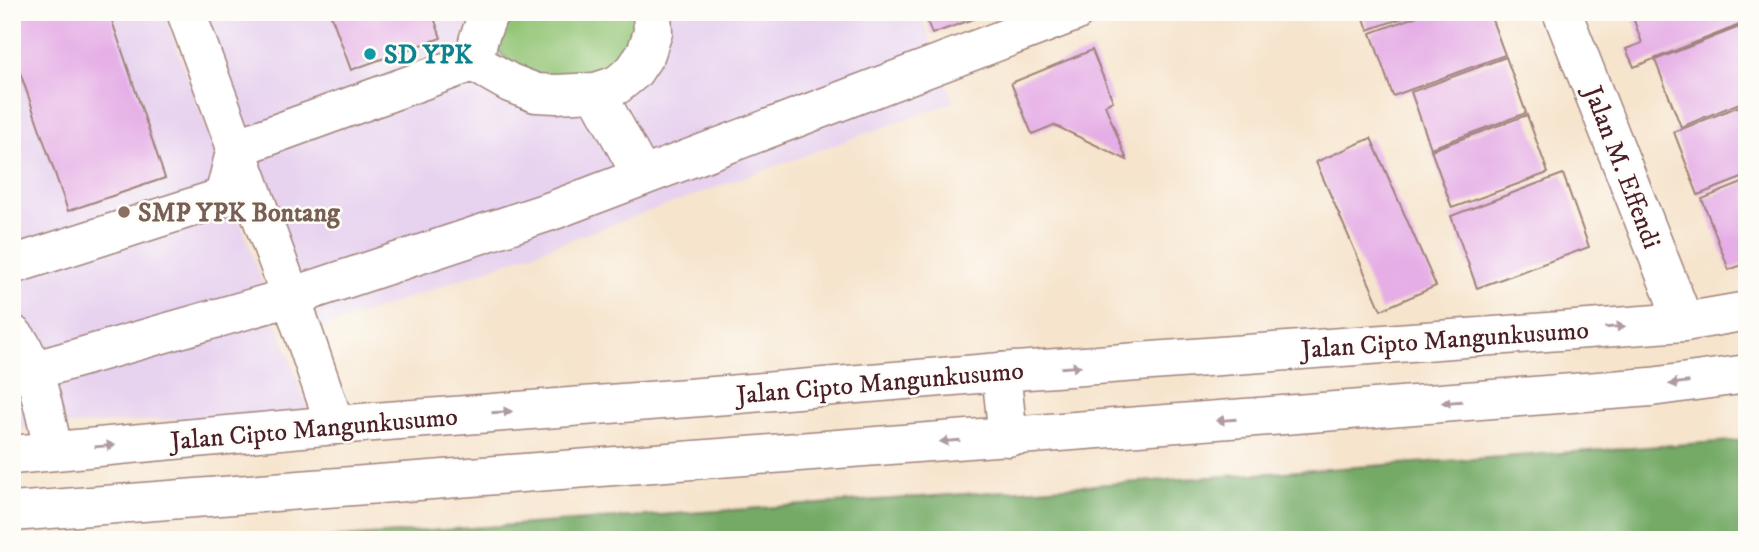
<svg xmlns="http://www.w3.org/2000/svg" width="1759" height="552" font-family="'IM FELL DW Pica',serif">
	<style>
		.built { fill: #e7d2ef }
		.green { fill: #92c475; stroke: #6e7250; stroke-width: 2 }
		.forest { fill: #75aa66; stroke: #606448; stroke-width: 2 }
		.building { fill: #e5aee6 }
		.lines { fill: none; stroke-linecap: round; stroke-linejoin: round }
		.minor-casing { stroke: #a0827c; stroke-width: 41 }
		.minor { stroke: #fff; stroke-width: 38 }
		.oneway { fill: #ae9aa0 }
		.culture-dot { fill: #0f9aa8; stroke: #fdfcf7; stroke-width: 2.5 }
		.education-dot { fill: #8d6e63; stroke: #fdfcf7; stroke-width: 2.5 }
		.labels { text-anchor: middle; stroke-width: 5; stroke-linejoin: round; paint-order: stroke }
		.culture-label { font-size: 26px; font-weight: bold; fill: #0d838f; stroke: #fdfcf7; text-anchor: start }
		.street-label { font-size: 26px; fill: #4a1f2b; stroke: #fdfcf7 }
		.education-label { font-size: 26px; font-weight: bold; fill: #785e54; stroke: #fdfcf7; text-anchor: start }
	</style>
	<rect width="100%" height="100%" fill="#fdfcf7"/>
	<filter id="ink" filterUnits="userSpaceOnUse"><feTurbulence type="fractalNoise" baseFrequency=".0143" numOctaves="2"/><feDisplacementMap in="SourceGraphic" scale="14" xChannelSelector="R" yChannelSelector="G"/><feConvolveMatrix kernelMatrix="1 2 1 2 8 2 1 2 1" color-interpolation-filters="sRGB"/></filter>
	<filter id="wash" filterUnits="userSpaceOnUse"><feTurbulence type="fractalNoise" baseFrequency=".00686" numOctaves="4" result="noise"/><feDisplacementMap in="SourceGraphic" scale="28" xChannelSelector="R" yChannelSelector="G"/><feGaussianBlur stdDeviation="1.57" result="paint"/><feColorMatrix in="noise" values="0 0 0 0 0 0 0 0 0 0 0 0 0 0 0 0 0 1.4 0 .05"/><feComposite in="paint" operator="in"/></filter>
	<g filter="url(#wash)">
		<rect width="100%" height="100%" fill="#f6e4cc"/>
		<!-- built -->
		<g class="built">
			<polygon points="12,12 164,12 309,411 12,429"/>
			<polygon points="196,12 920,12 954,102 313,332"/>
		</g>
		<!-- green -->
		<polygon class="green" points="507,12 636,12 634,30 624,47 602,69 584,76 549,81 512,65 498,50 498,32"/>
		<!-- forest -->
		<polygon class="forest" points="1747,440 1747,540 297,540"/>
		<g id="blocks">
			<!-- building -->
			<g class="building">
				<polygon points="12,12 109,12 165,178 68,211 12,49"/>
				<polygon points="330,12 432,12 441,38 351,70"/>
				<polygon points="924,12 990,12 990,13 932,34"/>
				<polygon points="1362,12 1416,12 1417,13 1368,30"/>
				<polygon points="1428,12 1489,12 1505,55 1393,96 1371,33"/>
				<polygon points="1631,12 1747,12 1747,22 1634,67 1626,49 1642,43"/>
				<polygon points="1747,24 1747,100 1681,127 1655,60"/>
				<polygon points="1092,50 1113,101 1105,105 1127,160 1054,125 1032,134 1011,83"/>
				<polygon points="1506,57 1526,113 1431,148 1411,92"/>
				<polygon points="1747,103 1747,176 1698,195 1674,132"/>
				<polygon points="1527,115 1548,173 1452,208 1431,150"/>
				<polygon points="1371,138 1436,286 1381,310 1316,162"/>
				<polygon points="1563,174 1589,247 1477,288 1451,216"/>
				<polygon points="1747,181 1747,263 1729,270 1702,199"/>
			</g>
		</g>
	</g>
	<g filter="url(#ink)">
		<use href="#blocks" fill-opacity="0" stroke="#a0827c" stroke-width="2"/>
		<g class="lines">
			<defs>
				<g id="minor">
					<polyline points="186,12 291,297 335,425"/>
					<polyline points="489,12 479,38 473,62 510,83 536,93 556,94 596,92 617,85 634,71 646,53 653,32 652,12"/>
					<polyline points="1562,12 1684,322"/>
					<polyline points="596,92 642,176"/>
					<polyline points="12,265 224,197 236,148 473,62"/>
					<path d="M12,334C33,348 48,426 53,451"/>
					<polyline points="32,371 291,297 554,210 1075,12"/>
					<polyline points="1001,372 1008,437"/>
					<polyline points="12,455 335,425 727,395 1001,372 1684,322 1747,311"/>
					<polyline points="12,512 1651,387 1747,374"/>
				</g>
			</defs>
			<!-- minor casing -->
			<use href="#minor" class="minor-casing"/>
			<!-- minor -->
			<use href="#minor" class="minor"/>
		</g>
		<!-- one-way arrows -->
		<defs><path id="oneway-solid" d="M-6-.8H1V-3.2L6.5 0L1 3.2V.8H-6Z" transform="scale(1.75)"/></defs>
		<g class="oneway">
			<use href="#oneway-solid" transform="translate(1615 327) rotate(-4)"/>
			<use href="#oneway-solid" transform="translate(1071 367) rotate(-4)"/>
			<use href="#oneway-solid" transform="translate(1679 383) rotate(172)"/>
			<use href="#oneway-solid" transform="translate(1452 402) rotate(176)"/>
			<use href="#oneway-solid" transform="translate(502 412) rotate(-4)"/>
			<use href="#oneway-solid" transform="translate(1226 420) rotate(176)"/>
			<use href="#oneway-solid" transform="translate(950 441) rotate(176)"/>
			<use href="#oneway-solid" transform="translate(105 446) rotate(-5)"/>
		</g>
	</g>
	<!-- markers -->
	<circle class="culture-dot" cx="370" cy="54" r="7"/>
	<circle class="education-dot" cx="124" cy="212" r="7"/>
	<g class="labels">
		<!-- culture labels -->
		<g class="culture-label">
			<text x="384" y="63">SD YPK</text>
		</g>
		<!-- street labels -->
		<g class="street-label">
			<text transform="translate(1623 167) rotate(69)" y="9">Jalan M. Effendi</text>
			<text transform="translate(1445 339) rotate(-4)" y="9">Jalan Cipto Mangunkusumo</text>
			<text transform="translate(880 382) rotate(-5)" y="9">Jalan Cipto Mangunkusumo</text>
			<text transform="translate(314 428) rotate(-5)" y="9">Jalan Cipto Mangunkusumo</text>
		</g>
		<!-- education labels -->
		<g class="education-label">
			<text x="138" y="221">SMP YPK Bontang</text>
		</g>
	</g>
	<!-- margin -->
	<rect width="1759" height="552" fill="none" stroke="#fdfcf7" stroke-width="42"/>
</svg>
